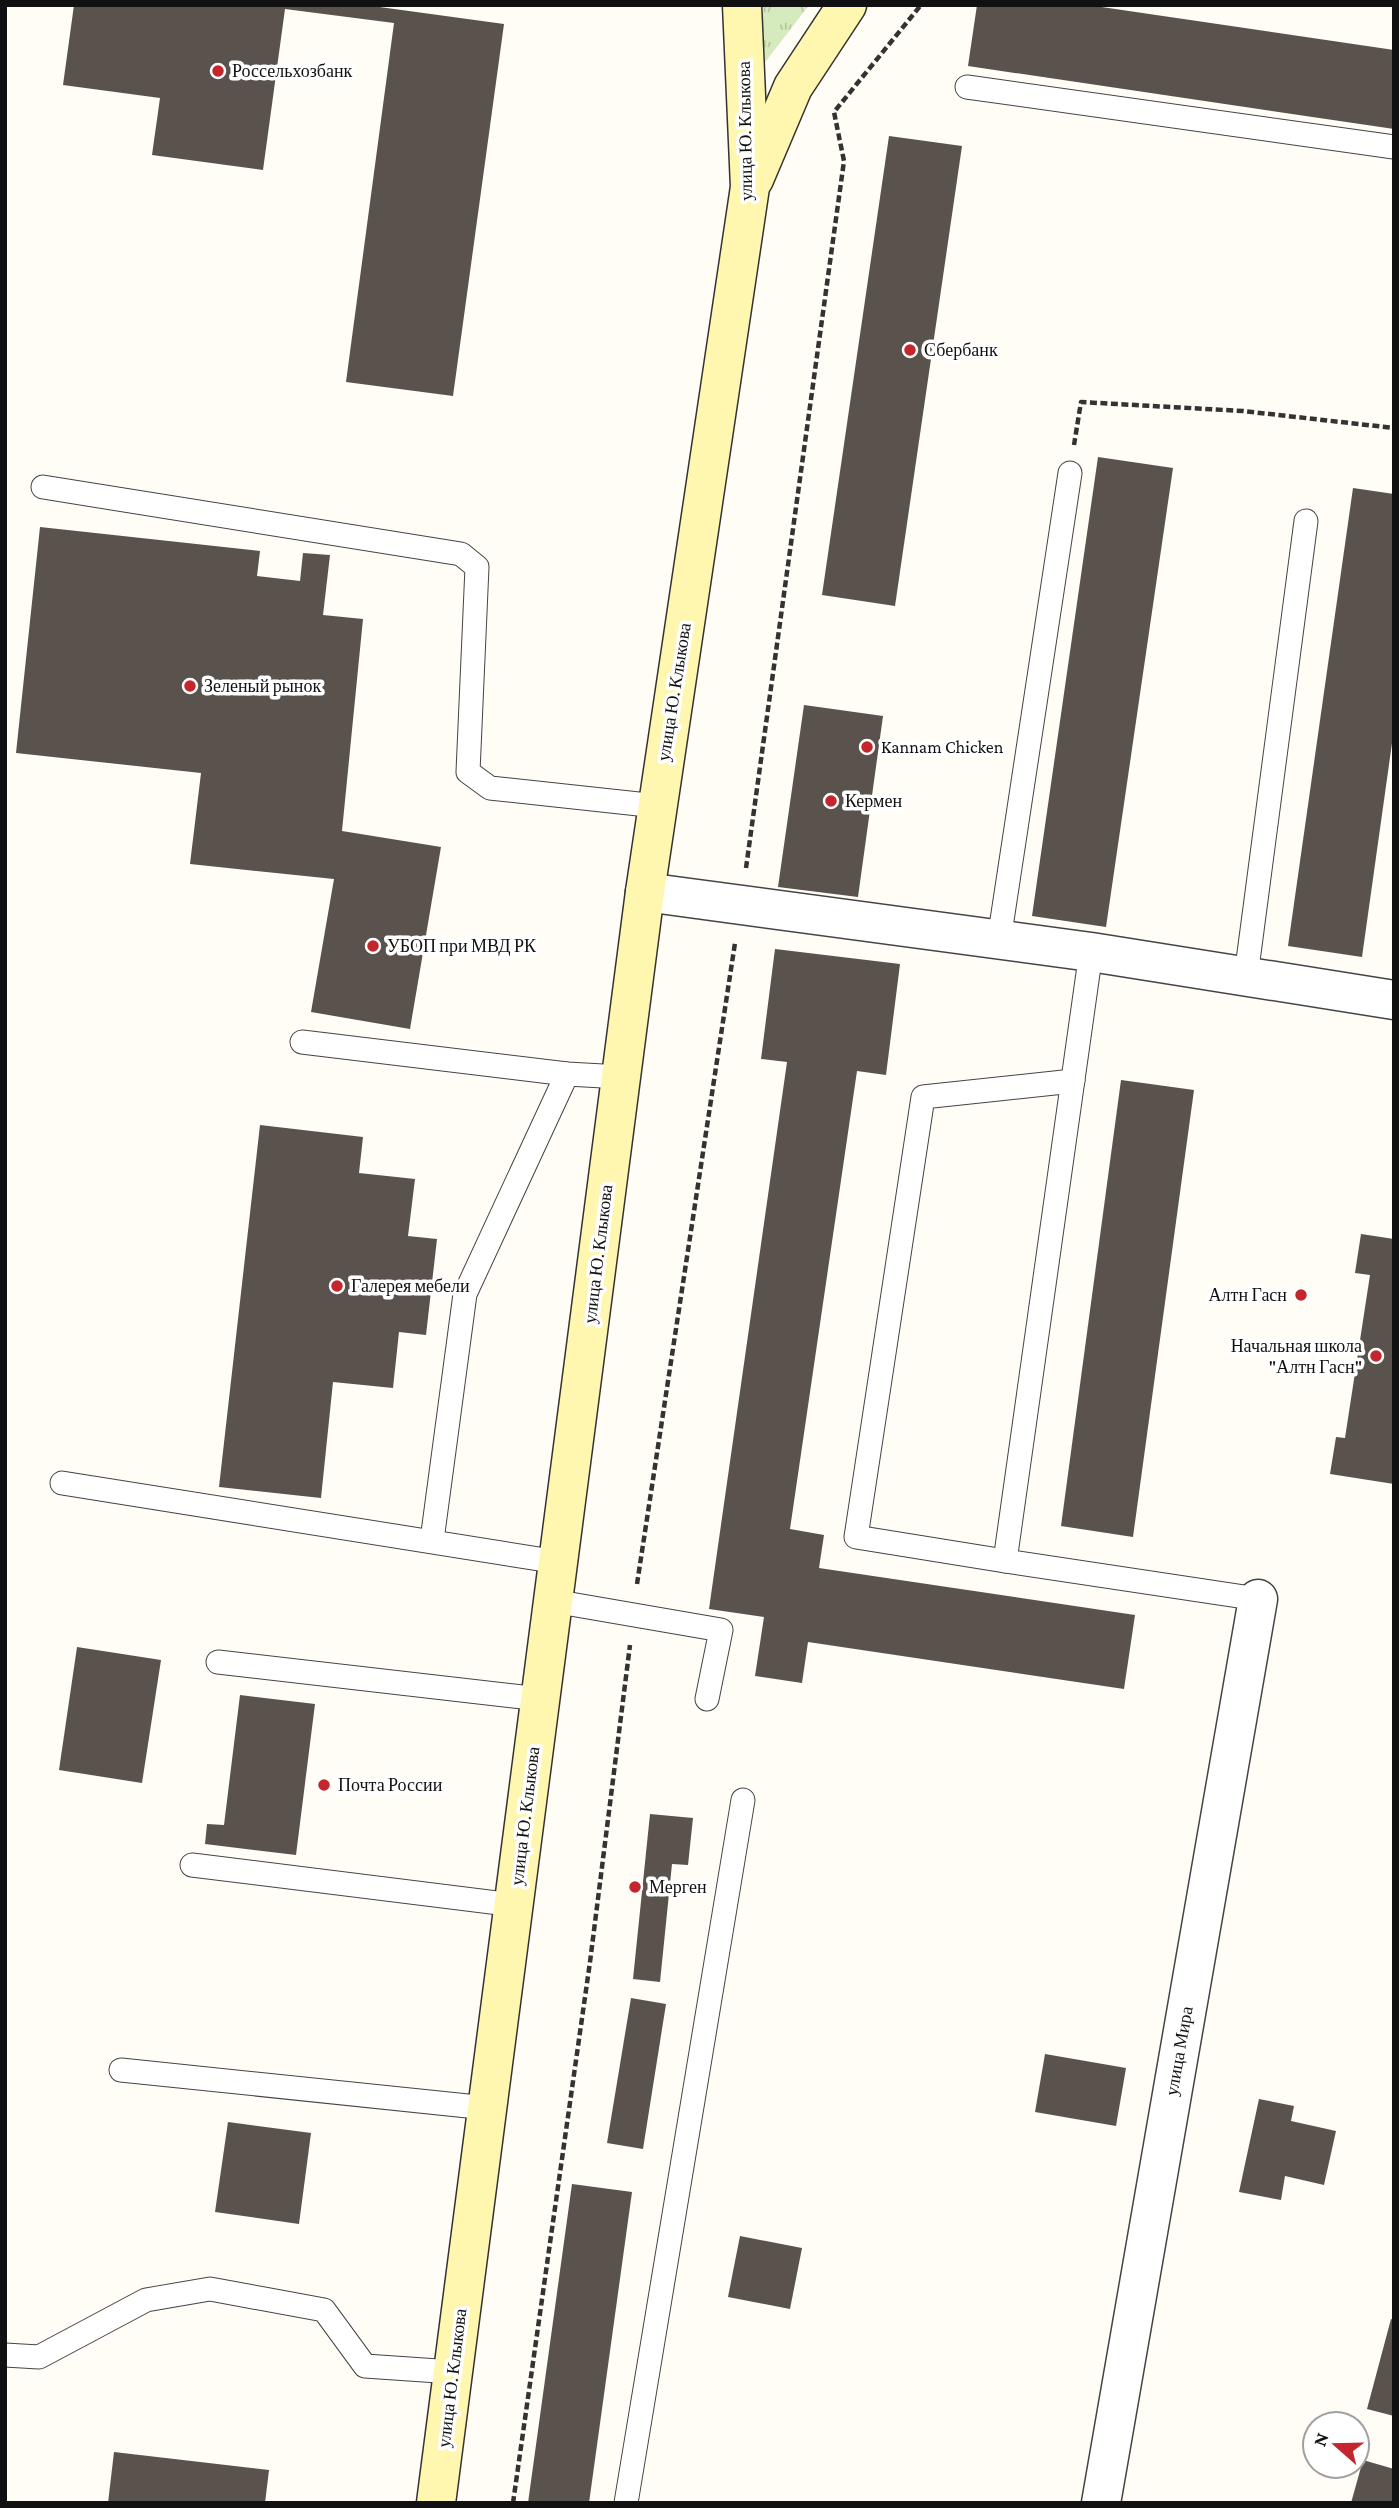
<svg xmlns="http://www.w3.org/2000/svg" width="1399" height="2508" font-family="'Crimson Pro',serif">
	<style>
		.grass { fill: url(#grass-tufts) }
		.building { fill: #5a524d }
		.lines { fill: none; stroke-linecap: round; stroke-linejoin: round }
		.lane-casing { stroke: #444; stroke-width: 25 }
		.street-casing { stroke: #444; stroke-width: 41 }
		.secondary-casing { stroke: #333; stroke-width: 41 }
		.path { stroke: #333; stroke-width: 4.5; stroke-dasharray: 7 3.5; stroke-linecap: butt }
		.lane { stroke: #fff; stroke-width: 23 }
		.street { stroke: #fff; stroke-width: 38 }
		.secondary { stroke: #fff6b0; stroke-width: 38 }
		.poi-dot { fill: #c4262e; stroke: #fff; stroke-width: 2.5 }
		.labels { text-anchor: middle; stroke-width: 7; stroke-linejoin: round; paint-order: stroke }
		.poi-label { font-size: 18px; fill: #111; stroke: #fff; text-anchor: start }
		.street-label { font-size: 18px; fill: #111; stroke: #fff }
	</style>
	<defs>
		<pattern id="grass-tufts" width="24" height="20" patternUnits="userSpaceOnUse" patternTransform="scale(1.75)"><rect width="24" height="20" fill="#d5ebbd"/><path d="M3 7l-1-3M5 7V3M7 7l1-3M15 17l-1-3M17 17v-4M19 17l1-3" fill="none" stroke="#b6c8a1"/></pattern>
	</defs>
	<rect width="100%" height="100%" fill="#fffdf5"/>
	<!-- grass -->
	<polygon class="grass" points="763,5 809,5 763,65"/>
	<!-- building -->
	<g class="building">
		<polygon points="74,5 365,5 504,24 453,396 346,382 394,23 285,9 263,170 152,155 160,98 63,85"/>
		<polygon points="977,5 1088,5 1394,50 1394,129 968,66"/>
		<polygon points="889,136 962,146 895,606 822,595"/>
		<polygon points="1098,457 1173,468 1106,927 1032,916"/>
		<polygon points="1353,488 1394,494 1394,729 1362,957 1288,946"/>
		<polygon points="40,527 260,551 257,576 300,581 303,553 330,555 323,615 363,619 342,831 441,847 410,1029 311,1012 334,879 190,864 201,773 16,753"/>
		<polygon points="804,705 883,716 858,897 778,887"/>
		<polygon points="775,949 900,964 886,1075 857,1071 790,1529 824,1535 819,1568 1135,1615 1124,1689 808,1642 802,1683 755,1676 764,1617 709,1609 787,1062 761,1059"/>
		<polygon points="1121,1080 1194,1090 1133,1537 1061,1526"/>
		<polygon points="260,1125 363,1137 359,1173 415,1179 408,1236 437,1239 426,1335 399,1332 393,1388 333,1382 321,1498 219,1487"/>
		<polygon points="1361,1234 1394,1239 1394,1484 1330,1474 1336,1437 1345,1438 1370,1275 1355,1273"/>
		<polygon points="77,1647 161,1660 142,1783 59,1770"/>
		<polygon points="240,1695 315,1704 296,1855 205,1844 207,1824 224,1825"/>
		<polygon points="650,1814 693,1818 688,1865 672,1864 660,1982 633,1979"/>
		<polygon points="631,1998 666,2004 643,2149 607,2143"/>
		<polygon points="1045,2054 1126,2068 1116,2126 1035,2112"/>
		<polygon points="1259,2099 1294,2106 1291,2121 1336,2131 1324,2185 1285,2176 1281,2200 1239,2192"/>
		<polygon points="228,2122 311,2133 299,2224 215,2212"/>
		<polygon points="572,2184 632,2192 589,2503 528,2503"/>
		<polygon points="740,2236 802,2248 790,2309 728,2297"/>
		<polygon points="1391,2319 1394,2320 1394,2416 1367,2409"/>
		<polygon points="114,2452 269,2470 265,2503 108,2503"/>
		<polygon points="1363,2460 1394,2469 1394,2503 1351,2503"/>
	</g>
	<g class="lines">
		<defs>
			<g id="lane">
				<polyline points="967,87 1394,147"/>
				<polyline points="43,487 461,554 477,567 468,772 490,788 657,806"/>
				<polyline points="999,940 1070,473"/>
				<polyline points="1091,952 1005,1561 1258,1599"/>
				<polyline points="1246,976 1306,521"/>
				<polyline points="302,1042 567,1074 621,1077"/>
				<polyline points="62,1483 558,1562"/>
				<polyline points="432,1540 465,1294 567,1074"/>
				<polyline points="1005,1561 856,1537 923,1097 1073,1081"/>
				<polyline points="553,1601 721,1630 707,1699"/>
				<polyline points="218,1662 540,1699"/>
				<polyline points="192,1865 514,1905"/>
				<polyline points="121,2070 487,2108"/>
				<polyline points="5,2355 39,2357 146,2300 210,2289 324,2310 365,2366 453,2372"/>
				<polyline points="626,2503 743,1800"/>
			</g>
			<g id="street">
				<polyline points="645,892 1091,952 1394,1000"/>
				<polyline points="1101,2503 1258,1599"/>
			</g>
			<g id="secondary">
				<polyline points="754,179 793,87 847,5"/>
				<polyline points="436,2503 645,892 750,187 742,5"/>
			</g>
		</defs>
		<!-- lane casing -->
		<use href="#lane" class="lane-casing"/>
		<!-- street casing -->
		<use href="#street" class="street-casing"/>
		<!-- secondary casing -->
		<use href="#secondary" class="secondary-casing"/>
		<!-- path -->
		<g class="path">
			<polyline points="1074,445 1081,402 1243,411 1394,428"/>
			<polyline points="746,868 844,161 834,112 921,5"/>
			<polyline points="637,1584 735,943"/>
			<polyline points="513,2503 590,1962 630,1645"/>
		</g>
		<!-- lane -->
		<use href="#lane" class="lane"/>
		<!-- street -->
		<use href="#street" class="street"/>
		<!-- secondary -->
		<use href="#secondary" class="secondary"/>
	</g>
	<!-- markers -->
	<g class="poi-dot">
		<circle cx="218" cy="71" r="7"/>
		<circle cx="910" cy="350" r="7"/>
		<circle cx="190" cy="686" r="7"/>
		<circle cx="867" cy="747" r="7"/>
		<circle cx="831" cy="801" r="7"/>
		<circle cx="373" cy="946" r="7"/>
		<circle cx="337" cy="1286" r="7"/>
		<circle cx="1301" cy="1295" r="7"/>
		<circle cx="1376" cy="1356" r="7"/>
		<circle cx="324" cy="1785" r="7"/>
		<circle cx="635" cy="1887" r="7"/>
	</g>
	<g class="labels">
		<!-- poi labels -->
		<g class="poi-label">
			<text x="232" y="77">Россельхозбанк</text>
			<text x="924" y="356">Сбербанк</text>
			<text x="204" y="692">Зеленый рынок</text>
			<text x="881" y="753">Kannam Chicken</text>
			<text x="845" y="807">Кермен</text>
			<text x="387" y="952">УБОП при МВД РК</text>
			<text x="351" y="1292">Галерея мебели</text>
			<text x="1287" y="1301" text-anchor="end">Алтн Гасн</text>
			<text x="1362" y="1352" text-anchor="end">Начальная школа<tspan x="1362" dy="21">"Алтн Гасн"</tspan></text>
			<text x="338" y="1791">Почта России</text>
			<text x="649" y="1893">Мерген</text>
		</g>
		<!-- street labels -->
		<g class="street-label">
			<text transform="translate(745 131) rotate(-91)" y="6">улица Ю. Клыкова</text>
			<text transform="translate(674 692) rotate(-81)" y="6">улица Ю. Клыкова</text>
			<text transform="translate(598 1254) rotate(-83)" y="6">улица Ю. Клыкова</text>
			<text transform="translate(525 1816) rotate(-83)" y="6">улица Ю. Клыкова</text>
			<text transform="translate(1179 2051) rotate(-80)" y="6">улица Мира</text>
			<text transform="translate(452 2378) rotate(-83)" y="6">улица Ю. Клыкова</text>
		</g>
	</g>
	<!-- border -->
	<rect width="1399" height="2508" fill="none" stroke="#111111" stroke-width="14"/>
	<!-- north arrow -->
	<g transform="translate(1336 2445) rotate(290)"><circle r="33" fill="#ffffff" stroke="#a0a0a0" stroke-width="2"/>
	<path d="M0-5L12 26L0 18L-12 26Z" fill="#c4262e"/>
	<text y="-10" font-size="19" font-weight="bold" text-anchor="middle" fill="#111111">N</text>
	</g>
</svg>
